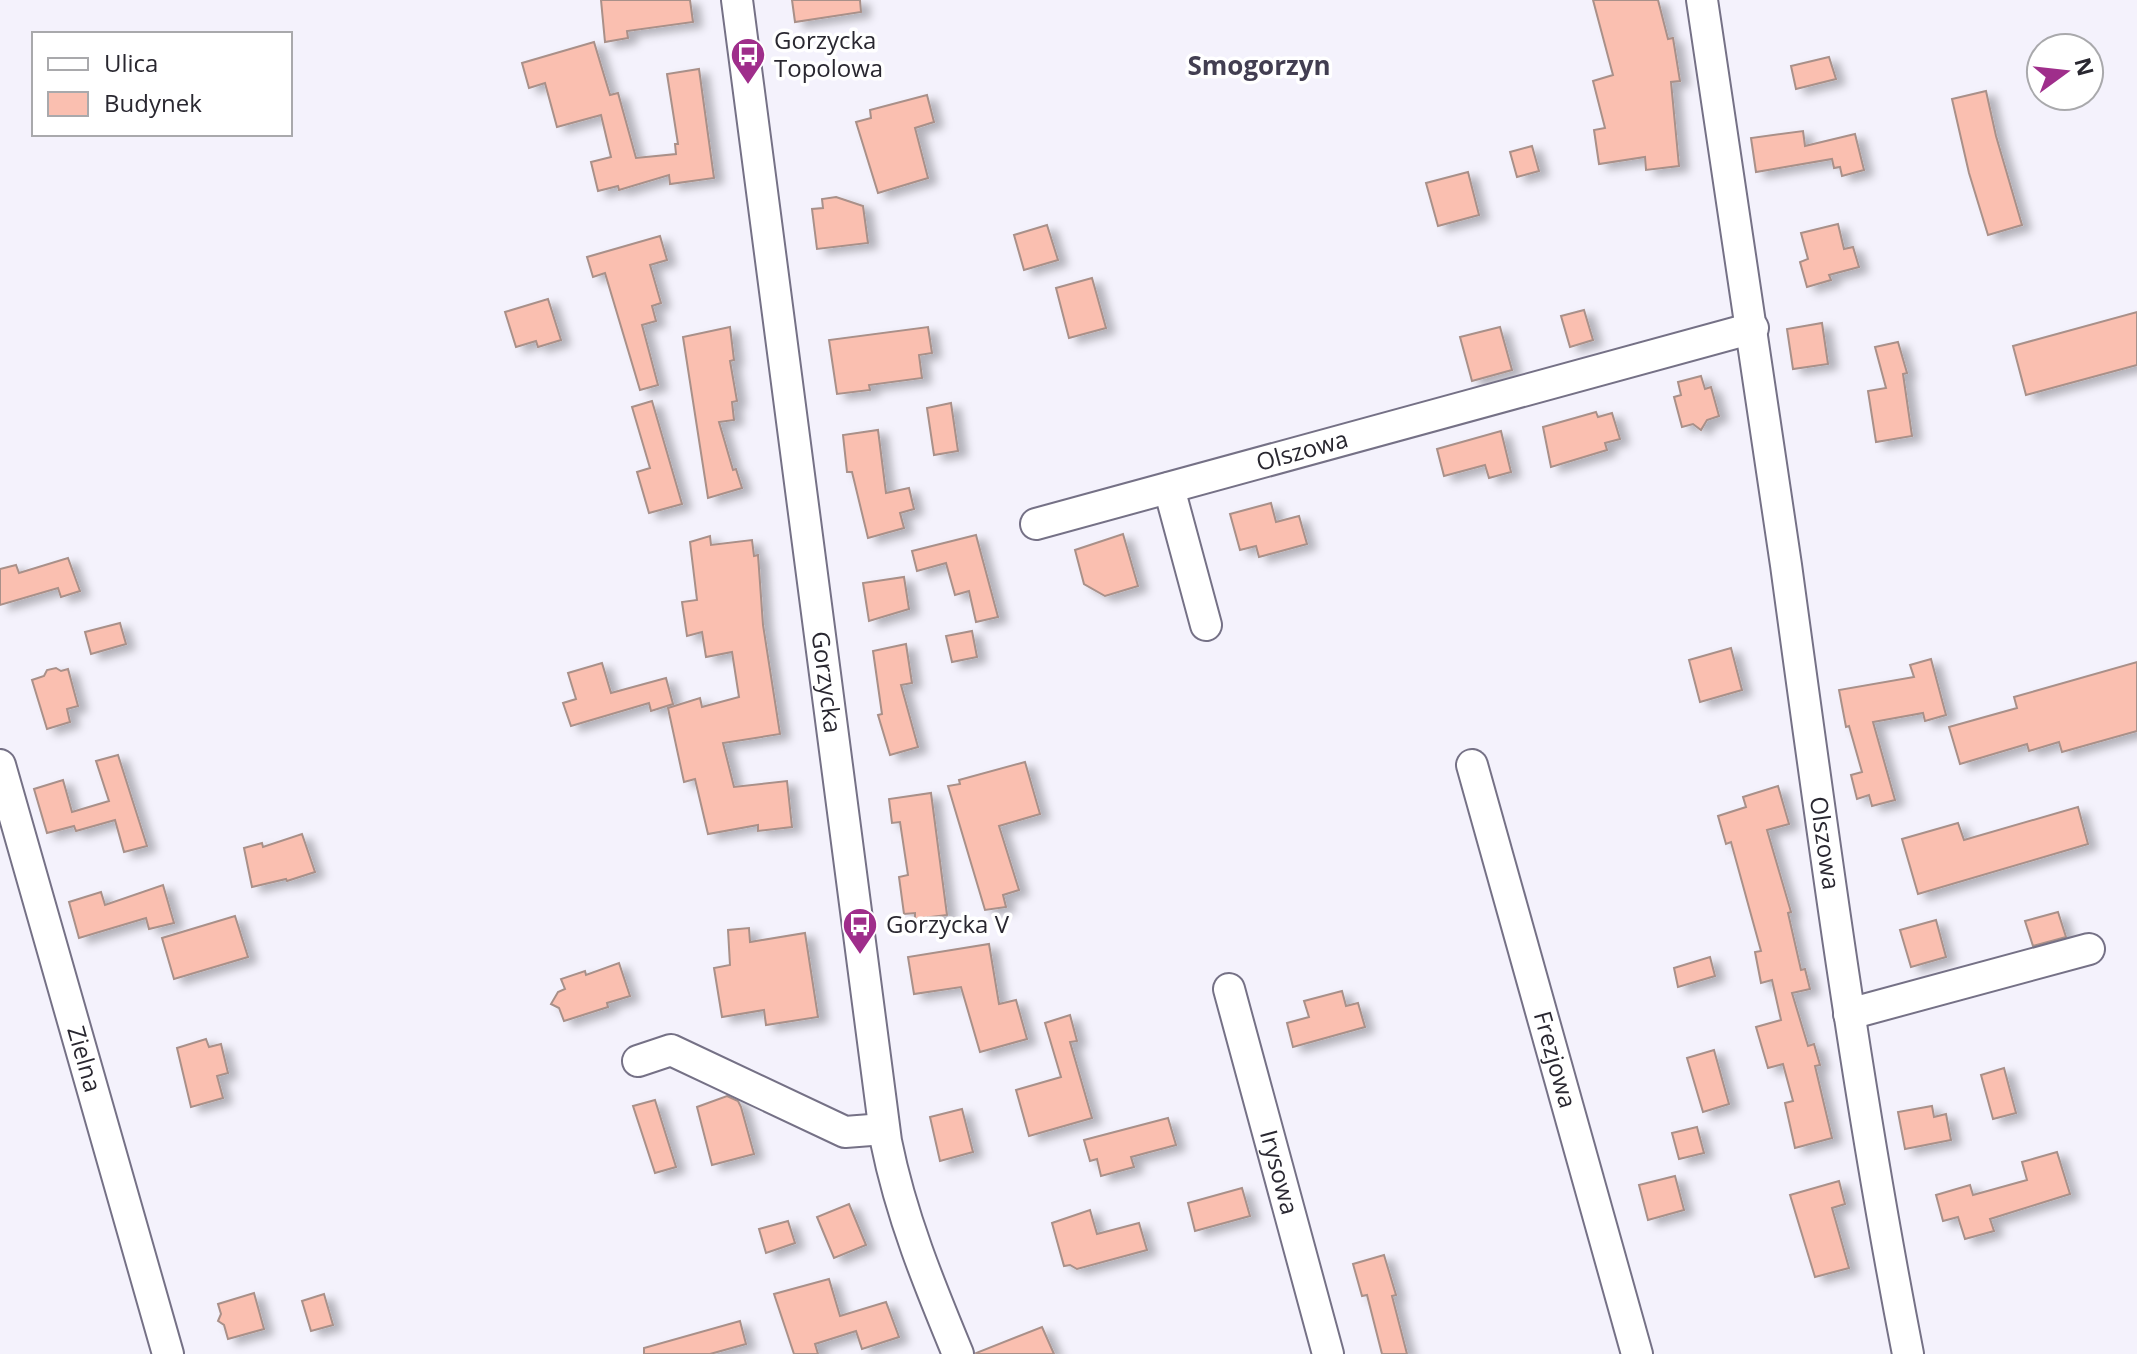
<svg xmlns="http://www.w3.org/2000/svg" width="2137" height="1354" font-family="'Open Sans',sans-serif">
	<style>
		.building { fill: #fabfb0; stroke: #a99089; stroke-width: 2; filter: url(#shadow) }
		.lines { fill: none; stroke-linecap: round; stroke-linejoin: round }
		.minor-casing { stroke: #757186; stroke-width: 34 }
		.minor { stroke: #fff; stroke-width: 30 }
		.labels { text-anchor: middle; stroke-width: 7; stroke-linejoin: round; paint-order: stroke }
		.poi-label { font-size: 24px; fill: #292730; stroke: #fff; text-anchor: start }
		.street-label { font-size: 24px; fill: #292730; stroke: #fff }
		.neighbourhood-label { font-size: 26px; font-weight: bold; fill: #423e51; stroke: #fff }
	</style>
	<defs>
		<filter id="shadow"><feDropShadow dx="9" dy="5" stdDeviation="4" flood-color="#0004"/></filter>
	</defs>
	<rect width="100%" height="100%" fill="#f4f2fc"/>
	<!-- building -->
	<g class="building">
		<polygon points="601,0 690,0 693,22 627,31 628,38 605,42"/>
		<polygon points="792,0 860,0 861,12 795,22"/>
		<polygon points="1593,0 1658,0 1668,39 1673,38 1680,81 1671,82 1679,166 1646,170 1645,157 1599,164 1594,130 1605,128 1593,81 1613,75"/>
		<polygon points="594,42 610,95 618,93 636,158 676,154 675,144 678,144 667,74 699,69 714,178 670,184 669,175 619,190 618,186 598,191 591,162 611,157 601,115 557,127 545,83 529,88 522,63"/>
		<polygon points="1829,57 1836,79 1796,89 1791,66"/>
		<polygon points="1986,91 1996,136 2022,225 1988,235 1969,173 1952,99"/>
		<polygon points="927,95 934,122 915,128 928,178 878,193 856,122 871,118 870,110"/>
		<polygon points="1803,131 1805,146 1855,134 1864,170 1842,176 1840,167 1834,168 1832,159 1756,172 1751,138"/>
		<polygon points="1532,146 1539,171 1517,177 1510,152"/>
		<polygon points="1468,172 1479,215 1438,226 1426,183"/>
		<polygon points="836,197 863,206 868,243 817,249 812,209 823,208 822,199"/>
		<polygon points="1838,224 1844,249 1853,247 1859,267 1829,275 1831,280 1807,287 1800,262 1808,259 1801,233"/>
		<polygon points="1047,225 1058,260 1024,270 1014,235"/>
		<polygon points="660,236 667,260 650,265 661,303 652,306 656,321 642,325 658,385 640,390 605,273 593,277 587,257"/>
		<polygon points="1092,278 1106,328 1069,338 1056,288"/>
		<polygon points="548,299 561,340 538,347 536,341 516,347 505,312"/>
		<polygon points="1584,310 1593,340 1570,347 1561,316"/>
		<polygon points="2137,312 2137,365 2026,395 2013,346"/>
		<polygon points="1822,323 1828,364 1793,369 1787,329"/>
		<polygon points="730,327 734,360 730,361 737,401 732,402 734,420 719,422 733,470 736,469 742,488 708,498 683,337"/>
		<polygon points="928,327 932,353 919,355 922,378 869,385 870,390 837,394 829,340"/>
		<polygon points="1500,327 1512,370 1472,381 1460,337"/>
		<polygon points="1898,342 1907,373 1903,374 1912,436 1876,442 1868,391 1886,388 1875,347"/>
		<polygon points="1701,376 1705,389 1711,387 1719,416 1707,420 1701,430 1693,424 1682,427 1674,397 1681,395 1678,382"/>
		<polygon points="652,401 682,504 649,513 637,472 650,468 632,407"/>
		<polygon points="951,403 958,451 934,455 927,408"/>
		<polygon points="1596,412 1598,417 1612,413 1620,439 1605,443 1607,450 1551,467 1543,427"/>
		<polygon points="878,430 886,493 909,488 914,509 900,513 904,528 868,538 852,472 847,472 843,435"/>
		<polygon points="1501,431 1511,472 1489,478 1485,465 1444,476 1437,449"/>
		<polygon points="1271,503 1276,522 1299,516 1307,544 1259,557 1256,546 1240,550 1230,514"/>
		<polygon points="1123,534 1138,586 1105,596 1084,584 1075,550"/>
		<polygon points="976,535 998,617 976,622 969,591 955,595 946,563 917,571 912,551"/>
		<polygon points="710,536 711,545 752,540 754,556 758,555 763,625 780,734 723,743 734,787 787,781 792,827 758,831 758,825 708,834 695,779 684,782 668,708 700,698 702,707 739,697 732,652 706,657 702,632 687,636 682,602 697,600 690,542"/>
		<polygon points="68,558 80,591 61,597 58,588 0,605 0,569 16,565 19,573"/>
		<polygon points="904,577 909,609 869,621 863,583"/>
		<polygon points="120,623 126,644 91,654 85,632"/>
		<polygon points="972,631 977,657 952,662 946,636"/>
		<polygon points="906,644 912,683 901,685 918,747 890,755 878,715 882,714 873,651"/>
		<polygon points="1731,648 1742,690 1700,702 1689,660"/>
		<polygon points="1931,659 1946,715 1925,721 1923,713 1873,722 1895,800 1872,806 1869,795 1857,799 1851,775 1862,772 1849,726 1846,727 1839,690 1914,677 1910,665"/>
		<polygon points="2137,662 2137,731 2062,752 2059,742 2029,751 2027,744 1960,764 1949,727 2017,708 2014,697"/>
		<polygon points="602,663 611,693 666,678 673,704 651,711 649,703 571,726 563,703 576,699 568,673"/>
		<polygon points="56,668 61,671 68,669 78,706 67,709 70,722 47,729 32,680 44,676 47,670"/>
		<polygon points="118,755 147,846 124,852 115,820 76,831 74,826 47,833 34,789 63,780 72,812 109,801 96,761"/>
		<polygon points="1025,762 1040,814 999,826 1019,890 1003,895 1006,907 985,910 948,786 960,784 959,780"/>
		<polygon points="1778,786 1789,824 1767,830 1791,912 1788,913 1801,970 1805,969 1810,989 1792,993 1808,1046 1814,1044 1820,1065 1815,1066 1832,1138 1795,1148 1785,1103 1793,1101 1783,1064 1768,1068 1756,1027 1781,1020 1772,980 1761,983 1755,952 1761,951 1731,842 1726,844 1718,816 1746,807 1743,797"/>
		<polygon points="931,793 947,915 915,919 915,913 904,914 899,877 908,875 900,822 892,823 889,799"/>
		<polygon points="2078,807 2088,844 1918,894 1902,839 1958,823 1964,840"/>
		<polygon points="302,834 315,872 287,881 286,879 252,887 244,848 262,843 263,847"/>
		<polygon points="163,885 174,923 149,929 146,918 79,938 69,902 101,892 105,905"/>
		<polygon points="2058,912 2066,937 2033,946 2025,921"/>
		<polygon points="235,916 248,957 174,979 162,938"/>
		<polygon points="1936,920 1946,957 1911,967 1900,930"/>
		<polygon points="749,928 750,942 805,933 818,1017 766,1025 764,1010 722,1017 714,968 730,965 728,930"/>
		<polygon points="989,944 999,1004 1016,1000 1027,1039 980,1052 961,987 914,994 908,957"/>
		<polygon points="1710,957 1715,976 1678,987 1674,968"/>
		<polygon points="619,963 630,996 607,1003 608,1007 564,1021 559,1008 551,1004 558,992 565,989 561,979 585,971 586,975"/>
		<polygon points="1342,991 1346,1006 1358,1003 1365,1027 1293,1047 1287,1023 1309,1017 1304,1001"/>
		<polygon points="1070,1015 1077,1041 1070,1042 1092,1118 1029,1136 1016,1090 1061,1077 1045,1023"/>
		<polygon points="206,1039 209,1047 221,1044 228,1073 217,1076 223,1098 191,1107 177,1048"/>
		<polygon points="1714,1050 1729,1104 1703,1112 1687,1058"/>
		<polygon points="2004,1068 2016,1113 1993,1119 1981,1075"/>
		<polygon points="727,1096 738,1101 741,1107 754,1154 712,1165 697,1107"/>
		<polygon points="655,1100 676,1167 655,1173 633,1106"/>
		<polygon points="1932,1106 1934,1117 1946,1114 1951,1140 1905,1149 1898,1112"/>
		<polygon points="962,1109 973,1152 940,1161 930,1117"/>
		<polygon points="1168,1118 1176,1145 1131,1157 1134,1167 1101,1176 1097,1159 1090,1161 1084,1140"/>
		<polygon points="1697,1127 1704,1153 1679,1159 1672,1133"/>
		<polygon points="2057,1152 2070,1194 1990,1219 1994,1231 1965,1239 1958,1217 1943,1221 1936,1195 1970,1185 1973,1195 2027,1180 2022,1162"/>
		<polygon points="1675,1176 1684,1210 1648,1220 1639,1185"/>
		<polygon points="1839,1181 1845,1204 1832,1208 1849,1268 1815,1277 1790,1195"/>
		<polygon points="1242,1188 1250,1216 1195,1231 1188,1203"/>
		<polygon points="849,1204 866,1245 834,1258 817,1217"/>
		<polygon points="1090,1210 1097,1234 1139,1223 1147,1250 1077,1269 1070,1265 1064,1266 1052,1223"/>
		<polygon points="788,1221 795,1243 766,1253 759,1229"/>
		<polygon points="1384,1255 1396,1295 1392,1296 1407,1354 1382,1354 1367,1295 1362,1296 1353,1264"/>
		<polygon points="829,1279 840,1316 886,1302 899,1337 862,1349 856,1331 815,1344 818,1354 794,1354 774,1294"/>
		<polygon points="254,1293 264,1329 228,1339 224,1325 218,1321 221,1314 218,1304"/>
		<polygon points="324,1294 333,1325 311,1331 302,1301"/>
		<polygon points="740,1321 746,1344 710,1354 644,1354 644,1348"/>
		<polygon points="1042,1327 1054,1354 977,1354 976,1353"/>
	</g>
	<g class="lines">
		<defs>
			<g id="minor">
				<path id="s1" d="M737,0L886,1141C901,1216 929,1284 958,1354"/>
				<path id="s2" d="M1702,0C1730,188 1759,376 1786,565C1822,829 1857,1093 1908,1354"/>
				<polyline points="1169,488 1206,625"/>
				<path id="s3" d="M1036,524L1753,328"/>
				<path id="s4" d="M0,765L168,1354"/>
				<path id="s5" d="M1472,765L1637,1354"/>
				<path id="s6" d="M1229,989L1328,1354"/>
				<polyline points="1849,1014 2089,949"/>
				<polyline points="638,1061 671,1050 845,1132 884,1129"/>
			</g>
		</defs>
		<!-- minor casing -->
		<use href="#minor" class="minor-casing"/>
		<!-- minor -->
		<use href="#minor" class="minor"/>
	</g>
	<!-- icons -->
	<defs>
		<symbol id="bus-pin" viewBox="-11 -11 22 30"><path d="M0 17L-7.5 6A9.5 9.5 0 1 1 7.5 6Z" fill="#9f2e8b" stroke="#fff"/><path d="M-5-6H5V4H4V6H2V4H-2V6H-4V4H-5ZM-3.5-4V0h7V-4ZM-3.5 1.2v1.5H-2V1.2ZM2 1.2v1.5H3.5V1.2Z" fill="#fff"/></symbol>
	</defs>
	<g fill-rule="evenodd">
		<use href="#bus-pin" x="728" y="35" width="40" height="54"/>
		<use href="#bus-pin" x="840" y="905" width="40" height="54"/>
	</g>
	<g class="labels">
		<!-- poi labels -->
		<g class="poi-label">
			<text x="774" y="49">Gorzycka<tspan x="774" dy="28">Topolowa</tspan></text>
			<text x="886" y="933">Gorzycka V</text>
		</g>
		<!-- street labels -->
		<g class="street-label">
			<text dy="8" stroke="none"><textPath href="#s3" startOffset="276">Olszowa</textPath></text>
			<text dy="8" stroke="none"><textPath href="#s1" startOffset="688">Gorzycka</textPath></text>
			<text dy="8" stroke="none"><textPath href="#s2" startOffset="852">Olszowa</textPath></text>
			<text dy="8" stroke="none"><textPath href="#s4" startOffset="306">Zielna</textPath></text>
			<text dy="8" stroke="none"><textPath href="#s5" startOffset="306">Frezjowa</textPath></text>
			<text dy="8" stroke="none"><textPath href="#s6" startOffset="190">Irysowa</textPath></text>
		</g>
		<!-- neighbourhood labels -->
		<g class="neighbourhood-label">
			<text x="1259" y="75">Smogorzyn</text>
		</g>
	</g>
	<!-- legend -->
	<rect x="32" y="32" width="260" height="104" fill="#ffffff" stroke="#a9a9ac" stroke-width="2"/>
	<rect x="48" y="58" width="40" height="12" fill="#ffffff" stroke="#a9a9ac" stroke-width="2"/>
	<text x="104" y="72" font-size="24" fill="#292730">Ulica</text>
	<rect x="48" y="92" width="40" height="24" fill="#fabfb0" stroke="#a9a9ac" stroke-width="2"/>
	<text x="104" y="112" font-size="24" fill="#292730">Budynek</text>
	<!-- north arrow -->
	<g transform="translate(2065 72) rotate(75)"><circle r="38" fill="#ffffff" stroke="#a9a9ac" stroke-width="2"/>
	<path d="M0-6L14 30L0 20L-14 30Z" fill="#9f2e8b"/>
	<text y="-12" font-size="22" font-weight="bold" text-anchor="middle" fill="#292730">N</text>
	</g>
</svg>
